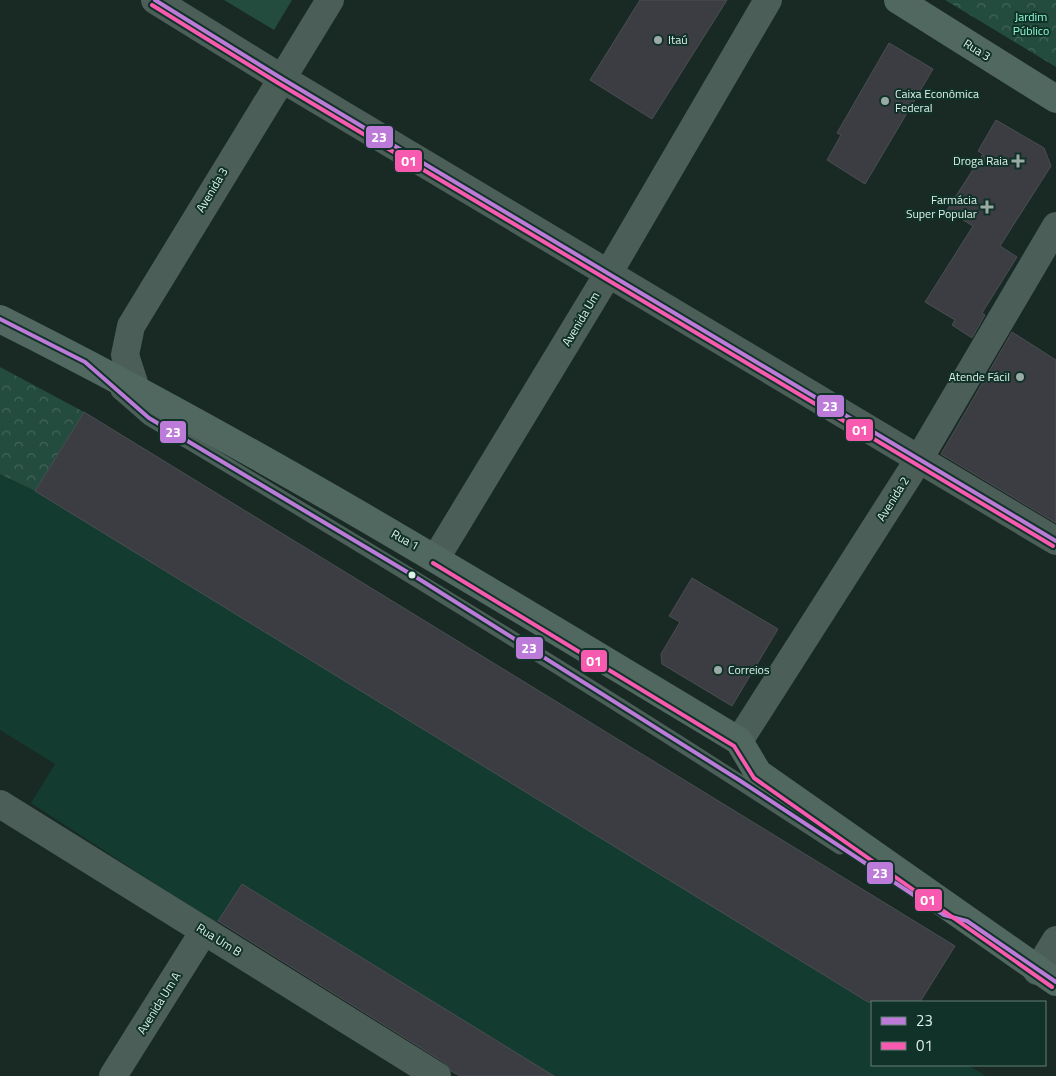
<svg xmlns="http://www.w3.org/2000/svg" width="1056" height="1076" font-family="'Titillium Web',sans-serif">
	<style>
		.built { fill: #133b2f }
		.grass { fill: #234b3e }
		.forest { fill: url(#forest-crowns) }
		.building { fill: #3c3d43; stroke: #4a4e51 }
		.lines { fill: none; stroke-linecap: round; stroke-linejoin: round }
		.service { stroke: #4b5e57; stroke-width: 15 }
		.minor { stroke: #4b5e57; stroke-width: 28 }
		.secondary { stroke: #516860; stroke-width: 28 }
		.bus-1-casing { stroke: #113228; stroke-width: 8 }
		.bus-2-casing { stroke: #113228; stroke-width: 8 }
		.bus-1 { stroke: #bd7bd9; stroke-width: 4 }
		.bus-2 { stroke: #f75aaf; stroke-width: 4 }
		.poi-dot { fill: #99aba4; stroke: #113228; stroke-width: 2 }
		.bus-dot { fill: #def1e9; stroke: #113228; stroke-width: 2 }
		.labels { text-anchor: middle; stroke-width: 4; stroke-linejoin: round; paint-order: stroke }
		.park-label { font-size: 12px; fill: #8ffad5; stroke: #113228 }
		.poi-label { font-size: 12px; fill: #def1e9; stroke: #113228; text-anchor: start }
		.street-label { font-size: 12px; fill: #def1e9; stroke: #113228 }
		.line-badge { stroke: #113228; stroke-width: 2 }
		.badge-label { font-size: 14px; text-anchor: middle; font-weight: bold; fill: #fff }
	</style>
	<defs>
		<pattern id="forest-crowns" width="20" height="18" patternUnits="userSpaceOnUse" patternTransform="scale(1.25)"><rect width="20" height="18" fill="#234b3e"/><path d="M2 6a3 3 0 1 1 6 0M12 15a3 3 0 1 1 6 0" fill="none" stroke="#42655a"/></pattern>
	</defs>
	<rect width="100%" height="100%" fill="#192a25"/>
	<!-- built -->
	<polygon class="built" points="84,412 955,946 920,1002 872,1002 872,1065 968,1065 986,1076 554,1076 242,884 215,926 180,900 31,803 55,764 0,730 0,474 35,491"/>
	<!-- grass -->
	<polygon class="grass" points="224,0 292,0 274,30"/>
	<!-- forest -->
	<g class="forest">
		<polygon points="945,0 1056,0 1056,67"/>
		<polygon points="0,367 84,412 35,491 0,474"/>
	</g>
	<!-- building -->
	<g class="building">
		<polygon points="640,0 727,0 652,119 590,80"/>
		<polygon points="889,43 933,69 865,184 827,160 841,135 837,133"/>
		<polygon points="996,120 1044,148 1051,166 1000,246 1017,257 982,313 985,315 972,338 952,325 955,320 925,302 973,226 947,210 983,154 978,151"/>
		<polygon points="1012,332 1056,360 1056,523 941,454"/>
		<polygon points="84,412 955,946 920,1002 868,1002 35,491"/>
		<polygon points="692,578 778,629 732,706 662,664 661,654 680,622 669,616"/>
		<polygon points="242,884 554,1076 460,1076 451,1071 445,1063 218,921"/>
	</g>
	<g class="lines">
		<!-- service -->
		<path class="service" d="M118,391L149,418C382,557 613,698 840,847"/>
		<!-- minor -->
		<g class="minor">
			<polyline points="155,0 281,78 1056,541"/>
			<polyline points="136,389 125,355 131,326 330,0"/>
			<polyline points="436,558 608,274 768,0"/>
			<polyline points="739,741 919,459 1056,226"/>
			<polyline points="0,804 437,1076"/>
			<polyline points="1037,971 1056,940"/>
			<polyline points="113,1076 204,931"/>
		</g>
		<!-- secondary -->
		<g class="secondary">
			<polyline points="898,0 1056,99"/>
			<path d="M0,319C254,446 496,595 739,741L758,773L1056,982"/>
		</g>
		<defs>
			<g id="bus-1">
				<polyline points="155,0 281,78 1056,541"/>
				<polyline points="0,319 85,362 149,418 419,579 739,780 944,915 967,921 1056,982"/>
			</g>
			<g id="bus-2">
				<polyline points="152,5 278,83 1053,546"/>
				<polyline points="433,563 734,746 754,778 1052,987"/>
			</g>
		</defs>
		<!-- bus-1 casing -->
		<use href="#bus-1" class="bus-1-casing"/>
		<!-- bus-2 casing -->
		<use href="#bus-2" class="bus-2-casing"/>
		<!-- bus-1 -->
		<use href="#bus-1" class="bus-1"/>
		<!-- bus-2 -->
		<use href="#bus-2" class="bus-2"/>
	</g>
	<!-- markers -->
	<g class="poi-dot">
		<circle cx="658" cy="40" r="5"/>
		<circle cx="885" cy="101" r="5"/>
		<path d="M1015.5 153.5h5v5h5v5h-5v5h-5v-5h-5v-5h5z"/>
		<path d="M984.5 199.5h5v5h5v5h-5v5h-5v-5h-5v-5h5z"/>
		<circle cx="1020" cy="377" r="5"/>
		<circle cx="718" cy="670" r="5"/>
	</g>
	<circle class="bus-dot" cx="412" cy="575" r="4.5"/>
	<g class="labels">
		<!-- park labels -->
		<g class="park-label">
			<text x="1031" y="21">Jardim<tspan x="1031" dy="14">Público</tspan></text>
		</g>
		<!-- poi labels -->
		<g class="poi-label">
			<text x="668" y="44">Itaú</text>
			<text x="895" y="98">Caixa Econômica<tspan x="895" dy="14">Federal</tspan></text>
			<text x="1008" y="165" text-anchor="end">Droga Raia</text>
			<text x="977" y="204" text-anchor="end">Farmácia<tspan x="977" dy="14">Super Popular</tspan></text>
			<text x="1010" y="381" text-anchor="end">Atende Fácil</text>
			<text x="728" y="674">Correios</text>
		</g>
		<!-- street labels -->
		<g class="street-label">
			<text transform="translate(977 50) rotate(32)" y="4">Rua 3</text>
			<text transform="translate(212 190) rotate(-59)" y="4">Avenida 3</text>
			<text transform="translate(581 319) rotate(-59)" y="4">Avenida Um</text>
			<text transform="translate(893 499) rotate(-58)" y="4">Avenida 2</text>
			<text transform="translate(405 540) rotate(29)" y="4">Rua 1</text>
			<text transform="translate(219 940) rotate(32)" y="4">Rua Um B</text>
			<text transform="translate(159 1003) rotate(-58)" y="4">Avenida Um A</text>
		</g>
	</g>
	<g class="line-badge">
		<rect x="365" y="125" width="29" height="24" rx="5" fill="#bd7bd9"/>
		<rect x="394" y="149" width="29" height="24" rx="5" fill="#f75aaf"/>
		<rect x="816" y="394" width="29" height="24" rx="5" fill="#bd7bd9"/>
		<rect x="845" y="418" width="29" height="24" rx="5" fill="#f75aaf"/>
		<rect x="159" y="420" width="28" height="24" rx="5" fill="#bd7bd9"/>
		<rect x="515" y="636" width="29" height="24" rx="5" fill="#bd7bd9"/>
		<rect x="580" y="649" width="28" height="24" rx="5" fill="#f75aaf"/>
		<rect x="866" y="861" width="28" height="24" rx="5" fill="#bd7bd9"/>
		<rect x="914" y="888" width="29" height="24" rx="5" fill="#f75aaf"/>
	</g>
	<g class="badge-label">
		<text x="379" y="142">23</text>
		<text x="409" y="166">01</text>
		<text x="830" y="411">23</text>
		<text x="860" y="435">01</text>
		<text x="173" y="437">23</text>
		<text x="529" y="653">23</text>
		<text x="594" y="666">01</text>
		<text x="880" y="878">23</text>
		<text x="928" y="905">01</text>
	</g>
	<!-- legend -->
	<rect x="871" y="1001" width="175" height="65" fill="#113228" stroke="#637e75"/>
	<rect x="881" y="1017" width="25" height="8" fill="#bd7bd9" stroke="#637e75"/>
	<text x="916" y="1026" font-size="15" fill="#def1e9">23</text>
	<rect x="881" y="1042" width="25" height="8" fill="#f75aaf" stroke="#637e75"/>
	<text x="916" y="1051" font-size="15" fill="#def1e9">01</text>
</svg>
